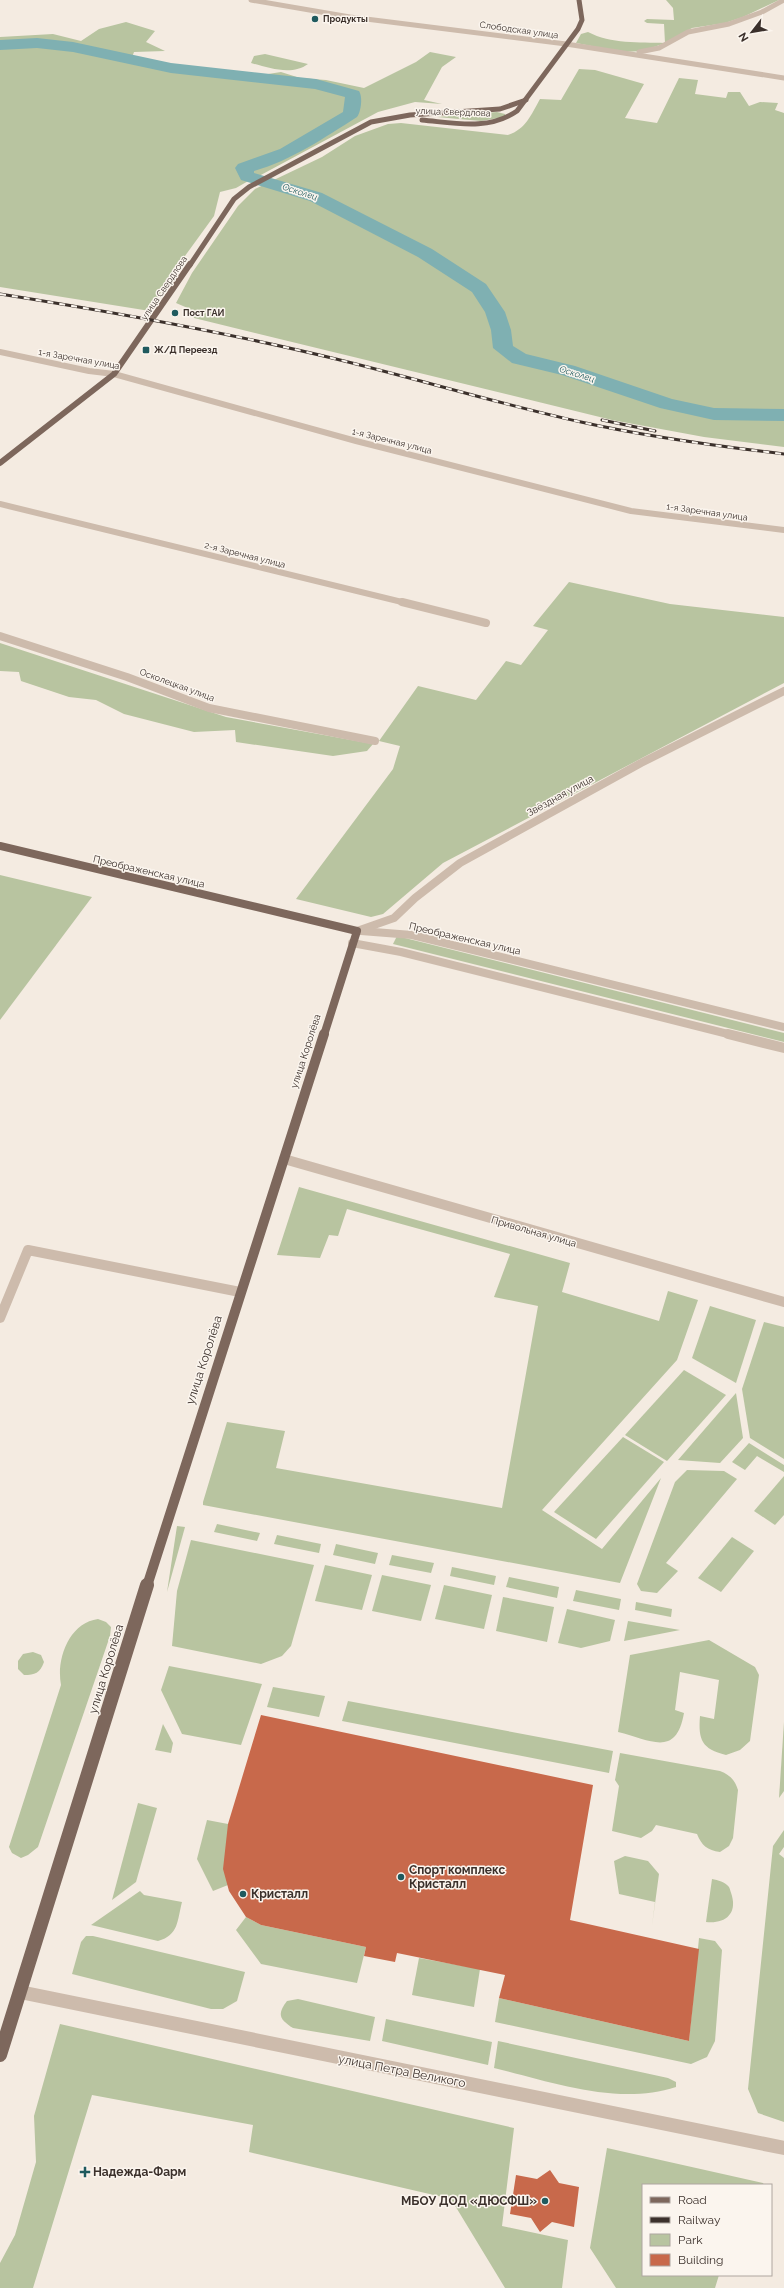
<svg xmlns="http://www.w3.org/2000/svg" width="784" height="2288" font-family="Raleway,sans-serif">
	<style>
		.green { fill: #b8c4a0 }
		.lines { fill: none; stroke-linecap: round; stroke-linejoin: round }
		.river { fill: #7fb0b2; fill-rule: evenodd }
		.building { fill: #c8694b }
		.minor-far4 { stroke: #cdbbac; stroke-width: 5 }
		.minor-far3 { stroke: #cdbbac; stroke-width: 6 }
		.minor-far2 { stroke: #cdbbac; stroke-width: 8 }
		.minor-far1 { stroke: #cdbbac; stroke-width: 10 }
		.minor { stroke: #cdbbac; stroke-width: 14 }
		.major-far4 { stroke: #7d675c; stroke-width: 5 }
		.major-far3 { stroke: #7d675c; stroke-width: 6 }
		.major-far2 { stroke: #7d675c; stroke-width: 8 }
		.major-far1 { stroke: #7d675c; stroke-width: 10 }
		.major { stroke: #7d675c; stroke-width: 14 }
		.rail-casing { stroke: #3b302b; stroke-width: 3 }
		.rail { stroke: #fbf5ee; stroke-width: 2; stroke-dasharray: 6; stroke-linecap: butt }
		.poi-dot { fill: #1f5a5e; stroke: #fbf5ee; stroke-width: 1.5 }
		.labels { text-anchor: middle; stroke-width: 3; stroke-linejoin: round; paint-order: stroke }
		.far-poi-label { font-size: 9px; font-weight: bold; fill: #3b302b; stroke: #fbf5ee; text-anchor: start }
		.far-street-label { font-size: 9px; fill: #3b302b; stroke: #fbf5ee }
		.far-water-label { font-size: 9px; font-style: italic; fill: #1f5a5e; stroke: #fbf5ee }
		.street-label { font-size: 10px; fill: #3b302b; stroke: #fbf5ee }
		.near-street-label { font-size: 12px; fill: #3b302b; stroke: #fbf5ee }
		.near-poi-label { font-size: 12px; font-weight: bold; fill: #3b302b; stroke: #fbf5ee; text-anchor: start }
	</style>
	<rect width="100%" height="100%" fill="#f4ebe1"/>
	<!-- green -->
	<g class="green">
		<path d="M666,0H779L743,17L725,23L692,28L668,42L643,51L622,52L576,43L581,34L588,32C611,44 639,42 665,43L664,24L647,23L644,21L647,19L674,20L673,8Z"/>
		<path d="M126,22L155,31L146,42L165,51L134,52L130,63L227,75L258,81L268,74L281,72L300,78L326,80L364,88L416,62L430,52L456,57L442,67L424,100L442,104L415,102L378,112L259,176L249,175V168C287,160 322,135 355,115L357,94L317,87L350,95L346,114C312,135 280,157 240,167L242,177L250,180L236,188L220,192L214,216L169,278L150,311L0,287V37L53,34L81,41L99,29Z"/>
		<path d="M265,54L308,64C292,76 269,68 251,63L254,56Z"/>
		<path d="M579,69L595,70L644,84L625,118L657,123L679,78L698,80L695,94L726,98L728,92H740L749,106L760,102L778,103L775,110L784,113V447L704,437L612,420L194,318L190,309L176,303L192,273L238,206L255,189L322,157L355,136L388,124L401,123L508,135C526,129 531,115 540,99L561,100Z"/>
		<polygon points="497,112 505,114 505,117 481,121 437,117"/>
		<polygon points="569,582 670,604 784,617 784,683 443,863 383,914 371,917 296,899 393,769 400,746 379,741 418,686 476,700 506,661 521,665 548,630 533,626"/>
		<polygon points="0,643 226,717 373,744 367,751 333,756 236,742 235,730 194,732 124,714 96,700 69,697 21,681 19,672 0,671"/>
		<polygon points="0,875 92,897 0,1020"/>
		<polygon points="397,936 784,1033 784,1042 393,944"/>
		<polygon points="299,1187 570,1263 562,1292 659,1321 668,1291 698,1300 677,1360 542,1510 602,1549 661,1478 620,1583 203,1505 203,1502 227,1422 285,1431 276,1468 502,1508 538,1306 494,1297 510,1254 347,1209 338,1236 329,1235 320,1258 277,1255"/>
		<polygon points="710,1306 756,1320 736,1383 692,1358"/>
		<polygon points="764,1322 784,1327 784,1459 750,1438 742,1389"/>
		<polygon points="684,1370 726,1395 667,1461 625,1435"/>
		<polygon points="736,1393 743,1438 720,1463 678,1460"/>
		<polygon points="623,1437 664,1462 596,1539 554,1512"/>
		<polygon points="749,1443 784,1465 784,1472 757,1456 745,1470 732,1462"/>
		<polygon points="687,1470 724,1471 737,1479 666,1563 678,1571 657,1593 641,1591 637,1584 675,1482"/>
		<polygon points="784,1476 784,1515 775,1525 754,1511"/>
		<polygon points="217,1524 260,1533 257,1541 214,1532"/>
		<polygon points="177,1526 185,1527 167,1592"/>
		<polygon points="277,1535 321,1544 319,1553 274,1544"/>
		<polygon points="732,1537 754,1551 721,1592 698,1578"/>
		<polygon points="191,1540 314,1565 291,1646 282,1656 261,1664 172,1646 177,1591"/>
		<polygon points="336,1544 378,1553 375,1564 333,1555"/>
		<polygon points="392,1555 434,1563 431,1573 389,1565"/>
		<polygon points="325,1565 372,1575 362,1610 315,1601"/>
		<polygon points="452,1567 496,1576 494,1585 450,1576"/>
		<polygon points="382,1575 431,1585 421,1621 372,1611"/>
		<polygon points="509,1577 559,1587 557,1598 506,1587"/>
		<polygon points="444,1585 492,1595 484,1629 435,1619"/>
		<polygon points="576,1590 621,1599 619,1610 573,1601"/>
		<polygon points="503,1597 554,1607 547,1642 496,1631"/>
		<polygon points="636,1602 672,1609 671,1617 635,1610"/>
		<polygon points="567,1609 615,1620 610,1641 581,1648 558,1643"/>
		<path d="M98,1619L106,1622L111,1627L110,1636L38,1847L28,1855L21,1858L12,1853L9,1847L61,1685C56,1659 69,1623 98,1619Z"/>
		<polygon points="628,1621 680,1630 624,1641"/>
		<path d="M709,1640L755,1667L759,1675L750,1741L740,1750L726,1755C702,1749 698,1740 700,1716L714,1719L719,1680L680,1672L675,1710L684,1713C676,1758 651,1740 618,1732L630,1655Z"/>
		<path d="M33,1652L41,1655L44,1662C40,1673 35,1675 24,1675L18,1669V1661L23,1654Z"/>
		<polygon points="169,1666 262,1684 241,1745 182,1734 161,1690"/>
		<polygon points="273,1687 325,1696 319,1717 267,1707"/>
		<polygon points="348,1701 613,1751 609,1773 342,1721"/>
		<polygon points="784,1722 784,1791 779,1798"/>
		<polygon points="163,1724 173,1743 171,1753 155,1750"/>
		<path d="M620,1753L720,1771C730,1775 735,1780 738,1790L733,1838L729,1846L720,1852C707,1850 702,1846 697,1834L656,1825L652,1831L641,1838L612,1831L619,1786L615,1780Z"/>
		<polygon points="138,1803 157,1808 136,1882 112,1900"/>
		<polygon points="207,1820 228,1824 228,1885 213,1891 197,1859"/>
		<polygon points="784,1830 784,1847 779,1854 784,1858 784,2122 758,2113 748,2089 773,1846"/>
		<polygon points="625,1856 648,1861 659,1874 652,1926 655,1902 619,1894 614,1861"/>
		<path d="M712,1879C718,1880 725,1882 729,1887C730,1889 731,1893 732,1896C737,1915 724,1924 706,1922Z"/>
		<path d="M140,1891L144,1895L182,1902C177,1921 179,1935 158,1941L91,1925Z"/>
		<polygon points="246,1917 261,1925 366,1947 357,1983 261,1964 236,1930"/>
		<polygon points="86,1936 93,1936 245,1972 237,2001 223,2009 211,2009 72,1974 81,1942"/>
		<polygon points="699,1938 715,1941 722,1950 715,2041 707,2057 691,2064 495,2022 499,1998 689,2041"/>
		<polygon points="419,1958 480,1969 474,2007 412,1995"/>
		<path d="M298,1999L375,2017L370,2041L293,2028C279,2019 277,2014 287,2001Z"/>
		<polygon points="386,2019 492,2042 488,2065 382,2041"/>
		<polygon points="60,2024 514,2128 502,2226 568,2240 562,2288 505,2288 451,2199 249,2152 253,2125 92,2095 33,2288 0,2288 0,2263 15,2235 36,2162 34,2116"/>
		<path d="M498,2041L668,2078L676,2082V2087C617,2106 552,2082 494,2068Z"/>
		<polygon points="607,2148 763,2183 764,2185 643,2185 643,2275 719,2275 715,2288 616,2288 590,2248"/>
	</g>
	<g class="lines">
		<!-- river -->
		<path class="river" d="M37,38L73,42L171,63L316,79L359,91C363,97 361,112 357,117C324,138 292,160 254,171V173L322,193L432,249L486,284L505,312L511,330L513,346L526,354L575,366L672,399L714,408L784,409V421L714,420L660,408L562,375L512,363L493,348L491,330L485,312L472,292L418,257L310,201L241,180L235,168L238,164L280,149L343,112L345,97L315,89L171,73L73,52L37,48L0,50V40Z"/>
	</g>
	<!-- building -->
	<g class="building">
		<polygon points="261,1715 593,1785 570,1920 699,1949 689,2041 499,1998 505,1975 397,1953 395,1962 364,1956 366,1947 261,1925 246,1917 229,1891 223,1869 228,1824"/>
		<polygon points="550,2170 559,2183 579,2187 574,2227 552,2222 540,2232 531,2218 510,2214 516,2175 537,2179"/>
	</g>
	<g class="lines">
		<!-- minor-far4 -->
		<g class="minor-far4">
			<polyline points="251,0 350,17 566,44 784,78"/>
			<polyline points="639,52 659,48 688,32 729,24 762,12 784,0"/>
		</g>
		<!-- minor-far3 -->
		<g class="minor-far3">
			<polyline points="0,352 89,371 114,374 356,441 631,511 784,530"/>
			<polyline points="0,504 406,603"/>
		</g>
		<!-- minor-far2 -->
		<g class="minor-far2">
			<polyline points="402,602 486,623"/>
			<polyline points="0,636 127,677 209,708 375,741"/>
			<polyline points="357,931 394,918 415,898 460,863 641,763 784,691"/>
			<polyline points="361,931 412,935 784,1027"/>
			<polyline points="352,943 401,952 732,1035"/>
		</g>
		<!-- minor-far1 -->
		<g class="minor-far1">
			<polyline points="728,1034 784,1048"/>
			<polyline points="284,1159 784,1302"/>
			<polyline points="0,1318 28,1250 240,1292"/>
		</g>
		<!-- minor -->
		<polyline class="minor" points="20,1992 784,2148"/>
		<!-- major-far4 -->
		<g class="major-far4">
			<path d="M422,120C455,123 488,131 517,111L578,29L582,20L579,0"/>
			<polyline points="190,265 234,199 249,187 371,122 410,115 500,109 526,100"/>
		</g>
		<!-- major-far3 -->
		<polyline class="major-far3" points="0,463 114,374 190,264"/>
		<!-- major-far2 -->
		<polyline class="major-far2" points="0,846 357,931 324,1035"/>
		<!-- major-far1 -->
		<polyline class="major-far1" points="147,1586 324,1034"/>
		<!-- major -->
		<polyline class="major" points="0,2055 147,1585"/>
		<defs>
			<g id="rail">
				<path d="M0,294C113,312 225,332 336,359C418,379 499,404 581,422C648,437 716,446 784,454"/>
				<polyline points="602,420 655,431"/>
			</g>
		</defs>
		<!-- rail casing -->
		<use href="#rail" class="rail-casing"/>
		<!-- rail -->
		<use href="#rail" class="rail"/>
	</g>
	<!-- markers -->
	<g class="poi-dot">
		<circle cx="315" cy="19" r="4"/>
		<circle cx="175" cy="313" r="4"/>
		<rect x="142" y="346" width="8" height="8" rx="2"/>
		<circle cx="401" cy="1877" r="4"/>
		<circle cx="243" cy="1894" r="4"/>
		<path d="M83 2166h4v4h4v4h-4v4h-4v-4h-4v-4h4z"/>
		<circle cx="545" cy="2201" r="4"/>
	</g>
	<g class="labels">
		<!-- far-poi labels -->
		<g class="far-poi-label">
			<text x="323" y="22">Продукты</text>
			<text x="183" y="316">Пост ГАИ</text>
			<text x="154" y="353">Ж/Д Переезд</text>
		</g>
		<!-- far-street labels -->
		<g class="far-street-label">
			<text transform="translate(519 30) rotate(8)" y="3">Слободская улица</text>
			<text transform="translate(453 112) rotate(2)" y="3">улица Свердлова</text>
			<text transform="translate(164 288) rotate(-56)" y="3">улица Свердлова</text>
			<text transform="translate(79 359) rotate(10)" y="3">1-я Заречная улица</text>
			<text transform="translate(392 441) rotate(14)" y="3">1-я Заречная улица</text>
			<text transform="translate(707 512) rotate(8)" y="3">1-я Заречная улица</text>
			<text transform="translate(245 555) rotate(14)" y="3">2-я Заречная улица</text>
			<text transform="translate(177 685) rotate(20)" y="3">Осколецкая улица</text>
		</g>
		<!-- far-water labels -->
		<g class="far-water-label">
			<text transform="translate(300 192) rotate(18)" y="3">Осколец</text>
			<text transform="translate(577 374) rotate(17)" y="3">Осколец</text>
		</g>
		<!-- street labels -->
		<g class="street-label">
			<text transform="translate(560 795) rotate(-29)" y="4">Звёздная улица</text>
			<text transform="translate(149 871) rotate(13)" y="4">Преображенская улица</text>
			<text transform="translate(465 938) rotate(13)" y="4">Преображенская улица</text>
			<text transform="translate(305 1051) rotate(-72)" y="4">улица Королёва</text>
			<text transform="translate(534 1231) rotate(16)" y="4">Привольная улица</text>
		</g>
		<!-- near-street labels -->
		<g class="near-street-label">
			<text transform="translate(204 1360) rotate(-72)" y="4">улица Королёва</text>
			<text transform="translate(106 1669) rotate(-73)" y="4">улица Королёва</text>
			<text transform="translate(402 2071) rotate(11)" y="4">улица Петра Великого</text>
		</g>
		<!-- near-poi labels -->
		<g class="near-poi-label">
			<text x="409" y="1874">Спорт комплекс<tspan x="409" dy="14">Кристалл</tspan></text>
			<text x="251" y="1898">Кристалл</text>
			<text x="93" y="2176">Надежда-Фарм</text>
			<text x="537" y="2205" text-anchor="end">МБОУ ДОД «ДЮСФШ»</text>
		</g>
	</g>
	<!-- legend -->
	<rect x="642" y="2184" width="130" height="92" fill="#fbf5ee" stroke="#aea6a0"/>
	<rect x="650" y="2197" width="20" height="6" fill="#7d675c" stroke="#aea6a0"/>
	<text x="678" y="2204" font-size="12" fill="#3b302b">Road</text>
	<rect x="650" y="2217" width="20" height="6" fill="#3b302b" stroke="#aea6a0"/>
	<text x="678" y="2224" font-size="12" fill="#3b302b">Railway</text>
	<rect x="650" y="2234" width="20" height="12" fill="#b8c4a0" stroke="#aea6a0"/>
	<text x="678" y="2244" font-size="12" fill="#3b302b">Park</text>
	<rect x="650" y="2254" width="20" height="12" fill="#c8694b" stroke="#aea6a0"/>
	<text x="678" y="2264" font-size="12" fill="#3b302b">Building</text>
	<!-- north arrow -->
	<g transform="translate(752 32) rotate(239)" stroke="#fbf5ee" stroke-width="3" paint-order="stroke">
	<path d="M0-3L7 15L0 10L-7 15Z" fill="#3b302b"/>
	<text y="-6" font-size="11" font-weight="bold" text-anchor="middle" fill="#3b302b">N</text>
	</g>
</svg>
